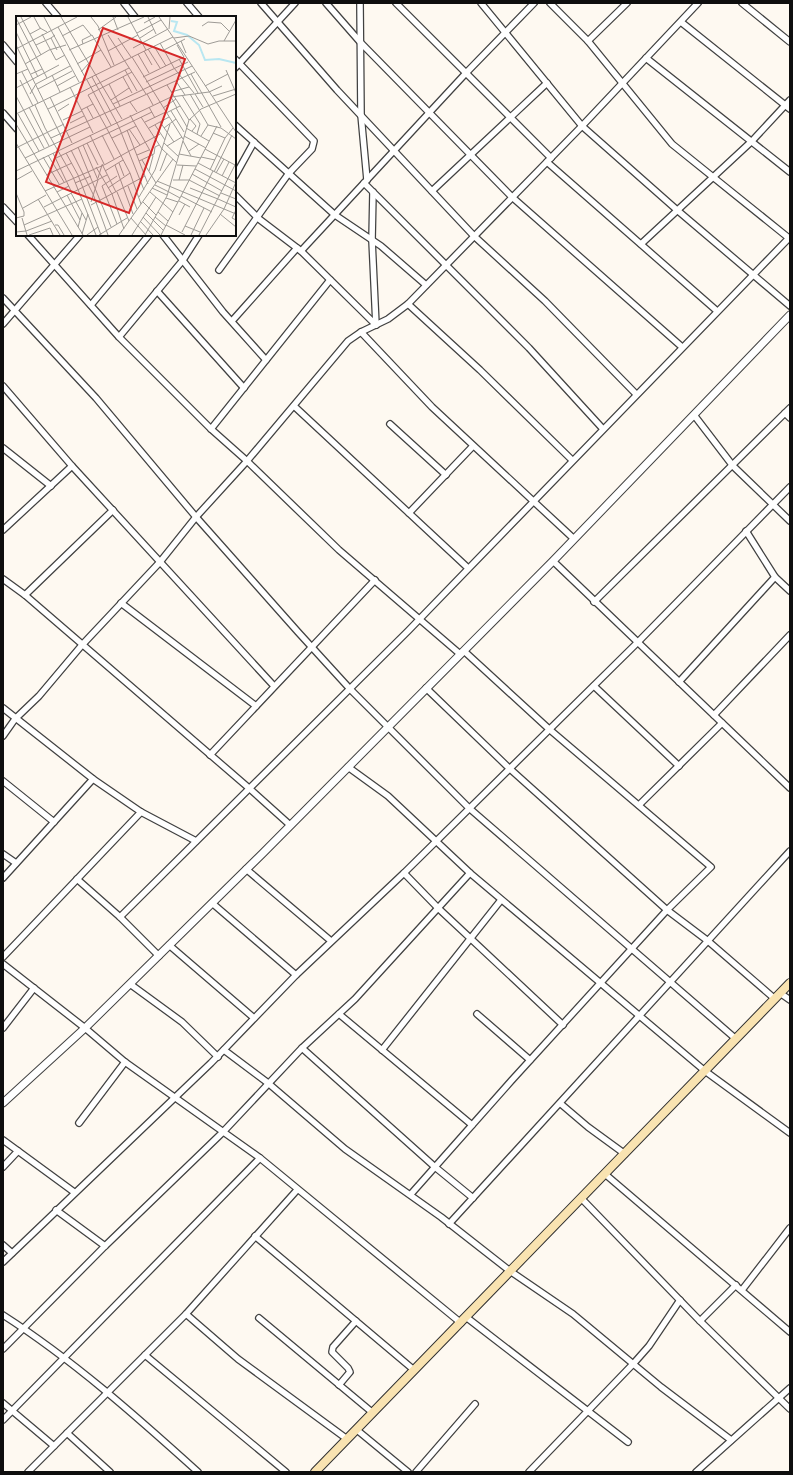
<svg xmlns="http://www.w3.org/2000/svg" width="793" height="1475" font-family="Lora,serif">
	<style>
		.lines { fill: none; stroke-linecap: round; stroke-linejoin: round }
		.minor-casing { stroke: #414141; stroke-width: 8 }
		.tertiary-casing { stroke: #414141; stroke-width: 9 }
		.secondary-casing { stroke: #303030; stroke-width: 10 }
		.minor { stroke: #fff; stroke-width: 5.5 }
		.tertiary { stroke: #fff; stroke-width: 7 }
		.secondary { stroke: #f9e3b1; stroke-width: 8 }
		.inset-river { fill: none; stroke: #b9e7f1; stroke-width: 2 }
		.inset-road { fill: none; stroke: #9e9b96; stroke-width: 1 }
		.view { fill: #d62828; fill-opacity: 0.15; stroke: #d62828; stroke-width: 2 }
		.inset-edge { fill: none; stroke: #0e0e0e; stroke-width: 2 }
	</style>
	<rect width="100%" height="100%" fill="#fef9f1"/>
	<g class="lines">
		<defs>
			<g id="minor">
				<polyline points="46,3 58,17"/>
				<polyline points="124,3 135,17"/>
				<polyline points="187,3 199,17"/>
				<polyline points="261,3 337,90 474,236 545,301 636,394"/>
				<polyline points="326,3 361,43 512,197 682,347"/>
				<polyline points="360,3 361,115 367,180"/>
				<polyline points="396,3 551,158"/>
				<polyline points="481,3 582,126 677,210 790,306"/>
				<polyline points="550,3 588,41 672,144 790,239"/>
				<polyline points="742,3 790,42"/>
				<polyline points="681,22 790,109"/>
				<polyline points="588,41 627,3"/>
				<polyline points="3,45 17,62"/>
				<polyline points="646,58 790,172"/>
				<polyline points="235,68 295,3"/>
				<polyline points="3,113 17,129"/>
				<polyline points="235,125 335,215 381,246 426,285"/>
				<polyline points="547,162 717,311"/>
				<polyline points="235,176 254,142"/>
				<polyline points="364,183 529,348 603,429"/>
				<polyline points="432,191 547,83"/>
				<polyline points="373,192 372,240 376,325"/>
				<polyline points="235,195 259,219 301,251 376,325"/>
				<polyline points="3,207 17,222"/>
				<polyline points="28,235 119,337 211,429 247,461 339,550 460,654"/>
				<polyline points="163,235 223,312 266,360"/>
				<polyline points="641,244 752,141 790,100"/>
				<polyline points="301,251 466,73 534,3"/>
				<polyline points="219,270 289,173 312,149 314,141 235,59"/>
				<polyline points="157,291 244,388"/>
				<polyline points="3,298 96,398 196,517 298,632 350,689 469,808 736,1039"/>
				<polyline points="408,304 480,370 572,460"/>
				<polyline points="91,305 149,235"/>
				<polyline points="232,321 297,248"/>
				<polyline points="3,324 80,235"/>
				<polyline points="361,332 432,407 573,538"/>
				<polyline points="119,337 183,260 199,235"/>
				<polyline points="3,386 72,466 274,686"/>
				<polyline points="294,406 468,568"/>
				<polyline points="785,413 790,418"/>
				<polyline points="694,415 733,466 790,521"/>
				<polyline points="390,424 446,475"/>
				<polyline points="211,429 330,280"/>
				<polyline points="3,448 51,486"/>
				<polyline points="409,513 473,446"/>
				<polyline points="3,530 72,466"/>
				<polyline points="746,531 775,577 790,591"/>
				<polyline points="553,561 790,788"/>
				<polyline points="3,579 25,595 250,789 290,825"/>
				<polyline points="25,595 113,510"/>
				<polyline points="594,602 790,408"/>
				<polyline points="121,603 256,706"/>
				<polyline points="679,682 775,577"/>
				<polyline points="594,686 679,766"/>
				<polyline points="426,688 509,768 667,910 708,941 775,999"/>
				<polyline points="3,708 93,779 141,812 196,841"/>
				<polyline points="714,715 790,635"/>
				<polyline points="3,736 15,719 39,696 82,645 160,562 196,517 247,461 348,341 361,332 388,319 408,304 582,126 698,3"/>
				<polyline points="210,755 375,580"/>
				<polyline points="348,767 388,796 470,873 705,1071 790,1133"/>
				<polyline points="3,781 54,822"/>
				<polyline points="639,805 722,723"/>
				<polyline points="3,854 16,863"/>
				<polyline points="246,869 331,941"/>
				<polyline points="404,873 438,908 563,1025"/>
				<polyline points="3,878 93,779"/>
				<polyline points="77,879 120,917 159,956"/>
				<polyline points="212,903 296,975"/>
				<polyline points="120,917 408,631 789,238"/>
				<polyline points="169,945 254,1018"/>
				<polyline points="3,957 141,812"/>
				<polyline points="3,964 85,1028 125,1062 260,1158 461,1323"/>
				<polyline points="130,984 182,1022 218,1057"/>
				<polyline points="780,993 790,1000"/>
				<polyline points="339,1014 472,1125"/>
				<polyline points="477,1014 530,1060"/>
				<polyline points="3,1028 34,988"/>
				<polyline points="302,1048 435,1167 473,1198"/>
				<polyline points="224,1050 268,1083 345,1149 441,1217 510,1271 573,1314 661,1387 731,1440"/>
				<polyline points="382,1050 501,900"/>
				<polyline points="561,1104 588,1127 625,1154"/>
				<polyline points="79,1123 125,1062"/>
				<polyline points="3,1140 74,1192"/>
				<polyline points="3,1167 18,1151"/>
				<polyline points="605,1174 790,1332"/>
				<polyline points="411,1194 512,1080 667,910 711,867 549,729 464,651"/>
				<polyline points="581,1198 700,1321 790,1409"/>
				<polyline points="56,1210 105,1246"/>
				<polyline points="449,1224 790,851"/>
				<polyline points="255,1236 414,1370"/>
				<polyline points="3,1245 12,1253"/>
				<polyline points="3,1262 211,1063 296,975 404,873 638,642 790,487"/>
				<polyline points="742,1290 790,1228"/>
				<polyline points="186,1314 238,1359 347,1439"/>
				<path d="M3,1315C73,1360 136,1416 198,1472"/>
				<polyline points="466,1317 628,1442"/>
				<polyline points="259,1318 373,1413"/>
				<polyline points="700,1321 736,1285"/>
				<polyline points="3,1349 105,1246 223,1132 302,1048 355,999 470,873"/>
				<polyline points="145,1355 286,1472"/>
				<polyline points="339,1385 350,1372 348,1368 332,1352 333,1347 356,1321"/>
				<polyline points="3,1403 54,1446"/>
				<polyline points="3,1420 260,1158"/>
				<polyline points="357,1430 408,1472"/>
				<polyline points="67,1433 110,1472"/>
				<polyline points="28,1472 186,1314 297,1190"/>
				<polyline points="416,1472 475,1404"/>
				<polyline points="529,1472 634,1363 649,1346 680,1300"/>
				<polyline points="696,1472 790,1388"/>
			</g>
			<polyline id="tertiary" points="3,1103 85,1028 263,853 553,561 790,315"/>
			<polyline id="secondary" points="315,1472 790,983"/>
		</defs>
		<!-- minor casing -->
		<use href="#minor" class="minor-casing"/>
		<!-- tertiary casing -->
		<use href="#tertiary" class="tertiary-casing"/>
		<!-- secondary casing -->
		<use href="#secondary" class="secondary-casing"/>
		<!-- minor -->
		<use href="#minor" class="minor"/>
		<!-- tertiary -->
		<use href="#tertiary" class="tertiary"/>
		<!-- secondary -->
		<use href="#secondary" class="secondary"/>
	</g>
	<!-- overview -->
	<g transform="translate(16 16)">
		<rect width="220" height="220" fill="#fef9f1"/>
		<path class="inset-river" d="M155,5L161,6L158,15L171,19L183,29L189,44L203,43L220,47"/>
		<path class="inset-road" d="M5,1L25,39M18,1L24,12L31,16M28,1L63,66M45,1L106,103M75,1L82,10L98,49M97,1L102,14M112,1L130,34M132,1L140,18M143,1L157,21M0,2L31,62M128,7L139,1M0,9L15,1M186,10L192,6L205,7L213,15M42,11L70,63M153,13L154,1M82,14L100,1M0,16L22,61M121,17L145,4M14,18L25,12M26,18L40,44L49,39M39,19L35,22L41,34M92,19L130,78M46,20L67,9L75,19M102,22L115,41M124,22L138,13M158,22L173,20L192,28L203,25H220M165,25L170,37M208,25L220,4M144,27L158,52L178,77M67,28L66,24L76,19L95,51M0,29L47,124M20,29L35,22M138,30L150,50M117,32L152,13M0,33L61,1M132,33L144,52M53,34L128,1M148,34L169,23M92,35L122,19M128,35L136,49M122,38L133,57M116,41L167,123M163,43L182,77M9,48L33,34L50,29M61,48L85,34M109,54L121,75M210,54L220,77M6,56L22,87M65,56L73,47M0,58L12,53M15,58L26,53M175,58L205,111M36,59L44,76M76,61L103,111L128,174M107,61L116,77M127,61L168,41L161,29M4,64L17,90M71,64L95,109M160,65L169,79M130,66L172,46M93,68L104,90M151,69L173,104M41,70L59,60M189,70L212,58M54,71L77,117M0,72L43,49M22,73L56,55M155,76L173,71M14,78L20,68L54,50M131,78L137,89M174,78L192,109L205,112L220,123M179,78L187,91M166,79L184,108L181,118M0,80L28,132M197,80L220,73M34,81L56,127M155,81L161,92M95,84L113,72M114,86L121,96M97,88L176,50M19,89L29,112L57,161L80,219M13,91L33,130M71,91L77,102M133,91L139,102M147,92L160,83M160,92L171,111M32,93L113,52M65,94L77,88M42,95L53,88M155,95L168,116M150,97L164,90M0,98L157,21L220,116M2,98L23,135M114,99L137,140L133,155M125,101L146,133L161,147M174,103L180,110L176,115M47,104L66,95M129,106L150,96M144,106L158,126M54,107L68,100M0,108L67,219M139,109L149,124M90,111L72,79L116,56M90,111L114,157L125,188M133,112L153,101M148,112L160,103M170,112L193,125M113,113L124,129M111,114L132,168M197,117L209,122M74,119L88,148M86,119L98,143M168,120L190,132M185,120L192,109M35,122L179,56M96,122L120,110M167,125L175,140M0,127L56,219M71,127L82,149M148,127L163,141M67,129L82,164M151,130L166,121M62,131L95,211M0,132L48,108M189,133L219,149M55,134L77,178L92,219M173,135L183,128M37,137L56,177M50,137L62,159M163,138L185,142M32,139L48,166M121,139L133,134M27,141L43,168M185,141L199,144M9,142L74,111M40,142L136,96M126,144L140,167M123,145L138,138L139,131L143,129M103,147L108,160M182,147L220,167M86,148L100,176M99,149L117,198M161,149L180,150M80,151L96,178L108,213M179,153L220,175M194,154L209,122L217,112M0,155L155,81L193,76L206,70M89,155L107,144M144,155L151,137M198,156L216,119M200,157L208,143M176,158L206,175M30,159L56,147M62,159L85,219M101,160L86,170L101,208M206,160L213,146M82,162L86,149M0,164L16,155M157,164H173L204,180M163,164L167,149M141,165L220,198M59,167L75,160M139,169L153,176M112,170L121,193M92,172L114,157M136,172L151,179M174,172L202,183M29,175L90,148L144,118M41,176L53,170M101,176L113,205M134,176L157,196M153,176L164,182M0,177L8,196V200L0,202M55,177L70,204M205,177L220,183M51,179L64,204M165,180L196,196M123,181L139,154L154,108M150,182L162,186M22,183L44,219M202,183L220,191M163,185L174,191M75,186L82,164M127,186L140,199M75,189L129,160M28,191L91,159M7,192L30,179M220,194L216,202L220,204M142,196L152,205M130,197L147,214M204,198L220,211M163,199L169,188M127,201L144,219M139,201L150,210M6,202L11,219M115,202L130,219M125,206L137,219M8,209L66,183M39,209H42L48,219M150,209L169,219M169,210L184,216M62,211L66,197M0,216L10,215L36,205M166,216L197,155M66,218L72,198M13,219L34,212L37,219M71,219L82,211M83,219L111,202M103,219L157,143M116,219L140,181M129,219L151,180L173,104L185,93L220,78M145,219L201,110M175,219L188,192M183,219L220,147M190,219L208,193L220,166"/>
		<path class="view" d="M87,12L169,43L113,197L30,166Z"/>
		<rect width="220" height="220" class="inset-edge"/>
	</g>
	<!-- border -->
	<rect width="793" height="1475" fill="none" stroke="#0e0e0e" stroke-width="8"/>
</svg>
